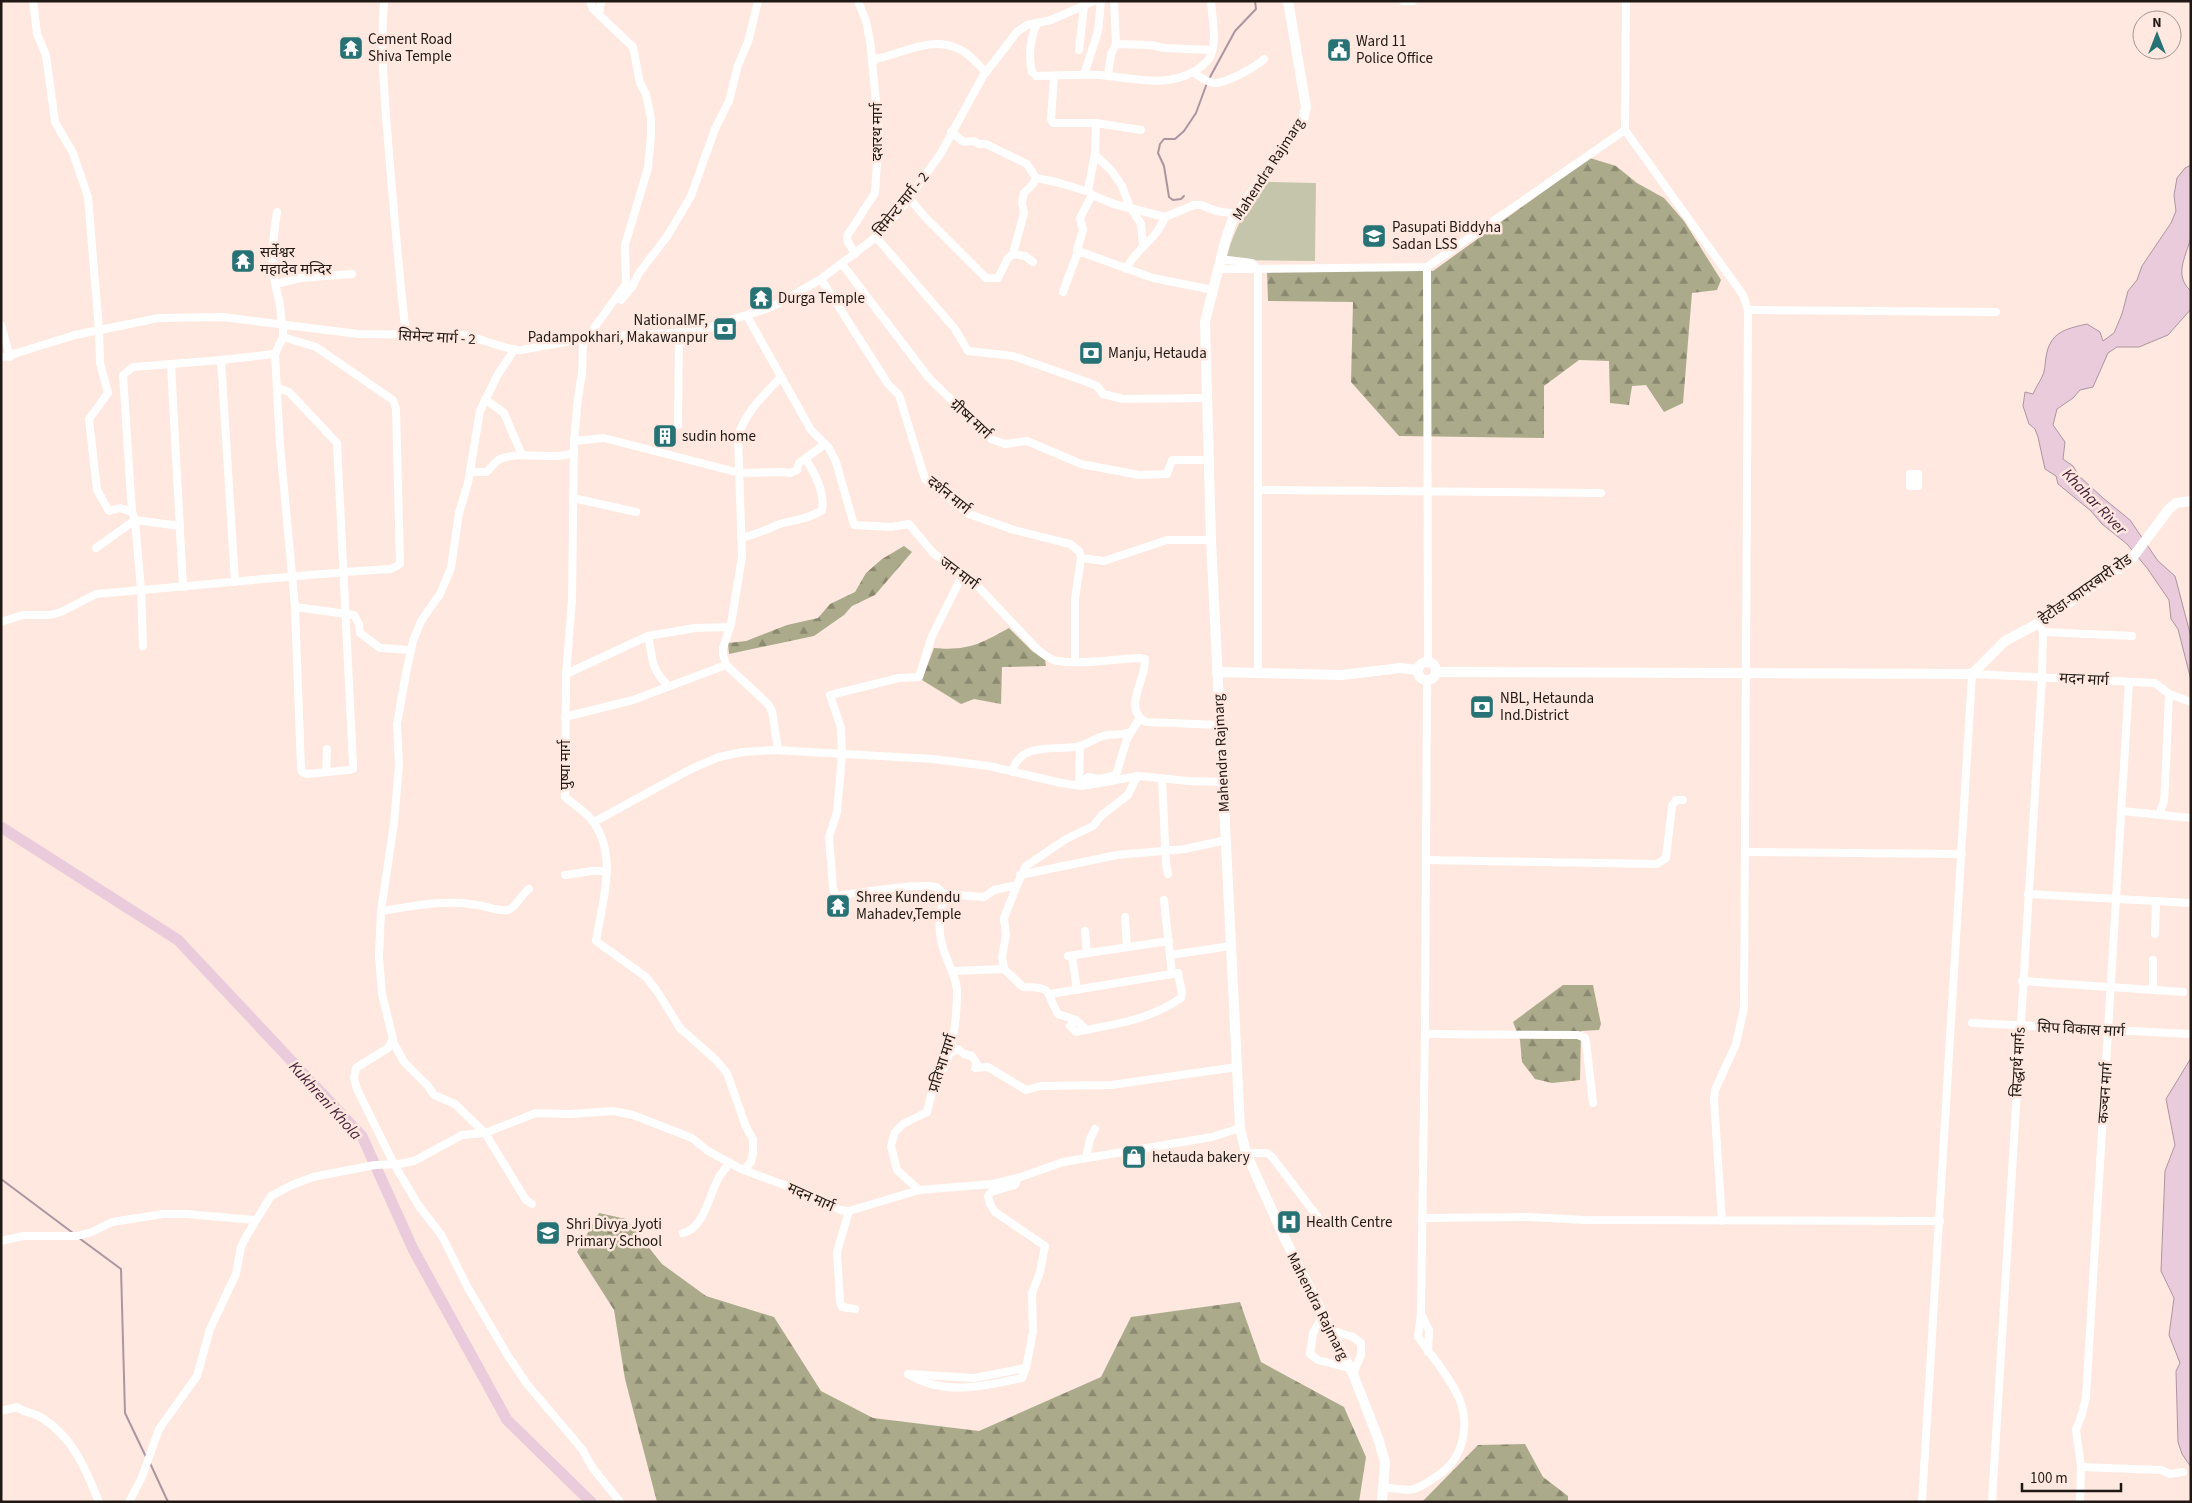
<svg xmlns="http://www.w3.org/2000/svg" width="2192" height="1503" font-family="'Source Sans 3','Noto Sans Devanagari',sans-serif">
	<style>
		.green { fill: #c5c5ab }
		.forest { fill: url(#forest-firs) }
		.water { fill: #eacbdc; stroke: #ad95a0 }
		.lines { fill: none; stroke-linecap: round; stroke-linejoin: round }
		.stream { stroke: #ad95a0; stroke-width: 2 }
		.river { stroke: #eacbdc; stroke-width: 11 }
		.minor { stroke: #fff; stroke-width: 8 }
		.highway { stroke: #fff; stroke-width: 10 }
		.labels { text-anchor: middle; stroke-width: 5; stroke-linejoin: round; paint-order: stroke }
		.poi-label { font-size: 15px; fill: #1f1814; stroke: #ffe8df; text-anchor: start }
		.street-label { font-size: 15px; fill: #1f1814; stroke: #ffe8df }
		.water-label { font-size: 16px; font-style: italic; fill: #451c36; stroke: #ffe8df }
	</style>
	<defs>
		<pattern id="forest-firs" width="22" height="20" patternUnits="userSpaceOnUse" patternTransform="scale(1.25)"><rect width="22" height="20" fill="#abab8c"/><path d="M5 1l3.5 6h-7zM16 11l3.5 6h-7z" fill="#8b8a71"/></pattern>
	</defs>
	<rect width="100%" height="100%" fill="#ffe8df"/>
	<!-- green -->
	<path class="green" d="M1268,182L1316,183L1315,261L1226,260C1233,230 1247,206 1268,182Z"/>
	<!-- forest -->
	<g class="forest">
		<polygon points="1590,158 1616,166 1637,183 1664,198 1684,221 1721,280 1717,290 1692,293 1683,403 1664,412 1646,385 1632,386 1629,405 1610,403 1609,361 1579,360 1544,386 1544,438 1399,436 1351,382 1353,302 1268,301 1267,271 1433,271"/>
		<polygon points="904,546 912,552 875,595 852,606 844,615 814,636 729,654 728,643 746,641 787,625 818,618 830,604 855,592 866,573 882,559"/>
		<path d="M1009,628L1032,651L1045,660L1046,666L1002,667L1001,704L974,699L961,704L922,680L934,648C968,651 980,644 1009,628Z"/>
		<polygon points="1563,985 1593,985 1601,1024 1599,1030 1581,1031 1580,1080 1552,1083 1535,1079 1522,1062 1520,1040 1513,1022"/>
		<polygon points="599,1213 626,1219 662,1264 706,1296 774,1317 821,1391 873,1418 979,1431 1101,1377 1131,1317 1240,1302 1261,1362 1344,1407 1366,1457 1359,1502 657,1502 625,1379 614,1310 577,1252"/>
		<polygon points="1525,1444 1543,1477 1568,1496 1568,1502 1422,1502 1478,1445"/>
	</g>
	<!-- water -->
	<g class="water">
		<path d="M2191,165C2191,184 2192,218 2191,236C2188,253 2172,275 2191,291V309L2168,335L2139,347H2117L2108,353L2093,387L2080,390L2073,398L2057,409L2053,425L2065,442L2063,459L2073,466L2079,476L2103,498L2130,520L2158,561L2175,576L2191,637V680L2178,629L2171,619L2169,600L2147,568L2127,544L2102,524L2091,511L2058,484L2056,476L2045,469L2038,437L2035,429L2029,424L2023,406L2025,392L2033,394C2036,387 2039,383 2042,377C2045,372 2045,363 2046,357C2050,332 2065,329 2087,324L2100,332L2103,341L2114,333L2122,314L2128,291L2137,280L2142,266L2171,223L2176,211L2174,195L2177,178L2185,168Z"/>
		<polygon points="2191,1058 2191,1467 2182,1454 2178,1442 2176,1371 2180,1363 2169,1335 2174,1298 2161,1271 2165,1171 2175,1145 2166,1099"/>
	</g>
	<g class="lines">
		<!-- stream -->
		<g class="stream">
			<polyline points="1209,79 1235,31 1256,9 1255,1"/>
			<polyline points="1184,196 1181,199 1173,200 1169,197 1164,166 1158,153 1160,144 1164,139 1175,139 1184,131 1196,113 1207,83"/>
			<polyline points="1,1179 73,1233"/>
			<polyline points="79,1238 121,1269 125,1413 146,1457"/>
			<polyline points="150,1463 168,1502"/>
		</g>
		<!-- river -->
		<polyline class="river" points="1,827 178,940 362,1136 413,1249 507,1420 591,1502"/>
		<!-- minor -->
		<g class="minor">
			<polyline points="33,1 37,34 46,55 55,122 73,153 88,197 99,330 100,363 108,393 89,419 97,490 109,511 120,508 132,512"/>
			<path d="M384,1C380,52 385,103 389,153C394,214 399,274 406,335"/>
			<polyline points="1114,1 1116,44"/>
			<polyline points="1403,1 1413,1"/>
			<polyline points="599,14 601,1"/>
			<path d="M1037,23C1030,39 1028,55 1032,72L1036,76C1057,76 1077,74 1098,75C1131,77 1164,89 1195,71C1201,67 1209,61 1211,55C1217,40 1212,17 1211,1"/>
			<polyline points="1079,50 1084,6"/>
			<path d="M873,62L875,59C903,54 930,35 959,49C969,53 978,65 986,72"/>
			<path d="M1193,72C1200,77 1206,82 1214,83C1225,84 1256,67 1264,59"/>
			<polyline points="1084,75 1098,31 1101,1"/>
			<polyline points="1054,76 1051,119 1053,123 1096,123 1141,130"/>
			<polyline points="1108,76 1111,54 1116,44 1151,45 1164,48 1212,50"/>
			<polyline points="1096,123 1095,153 1088,191 1092,195 1114,204 1165,217 1194,205 1201,205 1216,211 1237,214"/>
			<polyline points="1625,130 1743,295 1748,310 1744,1008 1736,1044 1715,1090 1714,1100 1722,1221"/>
			<polyline points="951,132 964,142 974,141 979,144 986,144 1027,164 1036,178 1056,182 1089,192"/>
			<polyline points="1095,155 1111,170 1122,186 1129,205 1141,224 1143,246"/>
			<polyline points="909,198 926,218 986,278 998,278 1008,258 1013,254 1025,256 1033,262"/>
			<path d="M277,212C274,230 272,251 273,270C274,289 283,304 281,323"/>
			<polyline points="876,237 955,329 968,351 1013,356 1087,382 1097,386 1103,394 1123,399 1207,398"/>
			<polyline points="1081,253 1077,250 1083,230 1080,218 1092,195"/>
			<polyline points="855,254 848,242 847,236 875,193 879,132 870,41 866,21 858,1"/>
			<polyline points="1013,254 1024,213 1022,203 1024,193 1033,184 1036,178"/>
			<polyline points="842,264 929,378 991,439 1005,444 1027,441 1081,464 1139,475 1167,474 1172,460 1208,460"/>
			<polyline points="1427,267 1428,662"/>
			<path d="M1126,269C1137,247 1156,241 1165,217"/>
			<polyline points="1218,269 1258,269 1252,263 1220,259"/>
			<polyline points="821,279 888,384 899,395 925,479 969,514 1014,530 1070,544 1079,551 1081,558 1104,561 1167,540 1211,540"/>
			<polyline points="276,284 300,278 352,274"/>
			<polyline points="1063,292 1077,254 1081,252 1153,278 1213,290"/>
			<polyline points="621,300 632,287 639,273 668,235 691,196 715,129 729,101 738,65 748,42 758,1"/>
			<polyline points="1748,310 1996,312"/>
			<path d="M747,316L811,430L829,448L836,462L854,525L891,527L909,524L934,554L973,581L1037,649C1043,654 1049,659 1057,661C1081,665 1114,659 1139,658L1145,659C1147,679 1121,708 1146,722L1220,725"/>
			<polyline points="1,325 10,357"/>
			<polyline points="589,338 594,328 626,284 625,245 648,168 651,135 651,119 646,94 640,83 633,47 593,9 590,1"/>
			<path d="M583,339L582,374L578,398L574,441L572,600L566,675L565,797C574,805 588,813 594,823C618,858 602,902 596,941L646,977L657,991L680,1028L716,1060L727,1073L746,1127L753,1139V1153L751,1162L744,1170"/>
			<polyline points="514,350 497,376 480,411 468,483 459,513 451,568 440,594 421,621 413,641 406,673 397,724 399,765 394,823 381,911 379,957 382,994 393,1039 388,1048 356,1068 354,1078 357,1089 394,1164 419,1206 442,1236 468,1288 508,1356 527,1384 582,1449 592,1467 620,1502"/>
			<path d="M1,358L75,335L159,318L222,317L358,334L462,335C482,338 504,350 521,350L593,337L694,332L772,307L821,279L876,237L904,205L941,153L983,76L1017,32L1027,25L1051,20L1094,1"/>
			<polyline points="221,360 275,354"/>
			<polyline points="171,364 183,587"/>
			<polyline points="278,388 289,392 337,443 353,764 353,769 349,770 307,774 302,772 301,768 295,607 280,445 275,354 283,337 283,323"/>
			<polyline points="485,399 504,413 522,455"/>
			<polyline points="678,425 679,332"/>
			<polyline points="574,441 604,438 740,473 783,472 790,473 797,470 799,463 825,444"/>
			<path d="M470,472H486C491,469 495,461 500,459C525,450 550,461 574,453"/>
			<rect x="1910" y="474" width="8" height="12"/>
			<polyline points="1258,490 1601,493"/>
			<polyline points="573,498 636,512"/>
			<path d="M741,538C755,535 767,529 780,524C793,520 810,519 822,510C825,493 815,472 805,459"/>
			<polyline points="96,548 135,520 180,526"/>
			<path d="M235,582L221,360L133,367L123,375L132,512L135,520L141,590C224,583 307,574 391,569L400,564L396,409L393,400L316,347L283,337"/>
			<polyline points="295,607 354,615 359,624 360,633 380,648 411,650"/>
			<polyline points="1,622 23,615 50,615 61,612 96,594 141,590 143,646"/>
			<polyline points="2043,632 2132,636"/>
			<path d="M648,636C654,662 649,665 668,686"/>
			<polyline points="1075,661 1075,599 1081,558"/>
			<polyline points="1258,673 1258,269 1427,267 1625,130 1626,1"/>
			<polyline points="566,674 648,636 695,628 730,627"/>
			<polyline points="565,717 633,700 726,665"/>
			<path d="M778,750L772,711L768,704L726,665L723,654V648L731,624L742,557L738,436C746,411 764,395 781,377"/>
			<polyline points="326,772 327,749"/>
			<path d="M1012,772C1020,742 1052,750 1075,747C1087,746 1096,736 1108,735C1116,734 1123,735 1131,732L1140,718"/>
			<polyline points="1162,779 1166,864 1168,874"/>
			<polyline points="1079,785 1088,777 1100,779 1116,775 1127,739 1131,732"/>
			<polyline points="1079,785 1080,746"/>
			<polyline points="2122,811 2191,818"/>
			<polyline points="2159,815 2164,801 2165,786 2169,694"/>
			<polyline points="594,822 691,769 719,757 743,752 774,750 933,759 989,766 1061,783 1082,786 1139,776 1188,781 1223,782"/>
			<polyline points="1745,852 1962,854"/>
			<polyline points="1426,860 1657,864 1666,858 1672,806 1676,800 1683,800"/>
			<polyline points="565,875 592,871 607,871"/>
			<polyline points="1020,875 1117,855 1185,849 1226,840"/>
			<polyline points="945,894 984,897 994,890 1017,885 1026,866 1066,839 1093,826 1102,815 1128,795 1137,776"/>
			<polyline points="2028,894 2191,903"/>
			<polyline points="1164,900 1172,974"/>
			<path d="M381,911C414,906 444,899 477,905C486,906 499,912 508,910C518,906 520,895 529,889"/>
			<polyline points="1125,917 1127,947"/>
			<polyline points="1085,931 1087,953"/>
			<polyline points="2155,934 2156,901"/>
			<polyline points="1170,955 1231,946"/>
			<polyline points="1068,956 1169,941"/>
			<polyline points="1072,956 1077,990"/>
			<polyline points="2153,960 2153,990"/>
			<polyline points="1004,969 1002,957 1006,935 1004,918 1017,885"/>
			<path d="M952,971L1004,969L1023,987C1055,987 1045,992 1058,1014L1076,1020L1087,1030"/>
			<polyline points="2022,981 2183,992"/>
			<path d="M1050,994L1178,973L1182,993L1181,998C1148,1021 1114,1024 1076,1032L1070,1026L1076,1020"/>
			<polyline points="1972,1023 2191,1034"/>
			<polyline points="1425,1034 1578,1035 1585,1038 1586,1042 1593,1103"/>
			<polyline points="392,1040 404,1062 428,1086 434,1095 455,1104 485,1133 526,1200 532,1204"/>
			<polyline points="948,1054 958,1049 964,1054 972,1056 977,1064 975,1068 988,1067 1026,1090 1041,1086 1111,1085 1237,1067"/>
			<polyline points="1246,1153 1267,1153 1272,1157 1317,1216"/>
			<polyline points="1086,1158 1090,1139 1095,1129"/>
			<path d="M919,1190L897,1170L891,1146L895,1132L903,1124L927,1112C930,1102 931,1091 936,1082C938,1077 942,1071 945,1066C954,1043 957,1014 957,990C956,976 948,964 944,951C937,931 939,914 945,895C943,893 939,889 936,887C919,882 856,893 836,896L833,888L829,837L837,812L842,755L841,728L830,695L899,678L919,677L932,636L963,574"/>
			<polyline points="849,1211 837,1252 840,1302 842,1307 855,1309"/>
			<polyline points="1422,1218 1529,1217 1585,1220 1940,1221"/>
			<path d="M683,1233C704,1228 709,1196 718,1179C721,1173 726,1168 730,1163"/>
			<polyline points="1,1241 23,1236 77,1236 92,1232 112,1222 163,1214 186,1214 255,1220"/>
			<polyline points="1421,1314 1429,1330 1428,1352"/>
			<polyline points="1323,1316 1313,1333 1310,1354 1318,1360 1349,1368"/>
			<polyline points="1331,1330 1353,1337 1361,1343 1361,1355 1353,1374"/>
			<polyline points="908,1374 974,1378 1026,1368 1033,1332 1032,1293 1040,1272 1045,1246 995,1212 990,1204 988,1196 991,1192 1015,1185 1018,1178"/>
			<path d="M910,1375C944,1396 985,1386 1022,1378L1026,1368"/>
			<path d="M1,1411L17,1407C25,1413 35,1413 42,1418C73,1437 86,1470 99,1502"/>
			<polyline points="2081,1467 2161,1470 2170,1474 2183,1472"/>
			<path d="M1383,1487C1416,1492 1413,1492 1440,1474C1464,1457 1470,1424 1459,1398C1449,1376 1432,1356 1418,1337L1421,1314L1425,1029L1427,680"/>
			<polyline points="129,1502 142,1477 159,1429 197,1376 210,1329 236,1274 241,1247 246,1237 271,1196 292,1185 313,1177 375,1165 399,1164 414,1161 462,1135 485,1133 536,1113 570,1114 613,1111 633,1115 692,1138 708,1151 741,1169 803,1192 840,1210 849,1211 919,1190 993,1184 1018,1178 1063,1162 1212,1137 1240,1128"/>
			<polyline points="1922,1502 1972,674 2155,683 2169,694 2191,702"/>
			<polyline points="1992,1502 2042,677 2043,632 2039,623"/>
			<polyline points="2080,1502 2081,1467 2076,1430 2082,1414 2086,1397 2129,682"/>
		</g>
		<!-- highway -->
		<g class="highway">
			<polyline points="1288,1 1306,107 1303,120 1232,221 1225,242 1205,322 1211,540 1240,1128 1246,1153 1285,1239 1353,1374 1378,1438 1385,1462 1382,1502"/>
			<circle cx="1427" cy="671" r="9"/>
			<polyline points="1217,672 1341,675 1401,668 1418,670"/>
			<polyline points="1436,672 1972,674 2005,641 2039,623 2130,561 2169,509 2176,503 2191,501"/>
		</g>
	</g>
	<!-- icons -->
	<defs>
		<symbol id="temple-square" viewBox="-11 -11 22 22"><rect x="-9" y="-9" width="18" height="18" rx="4" fill="#277275" stroke="#ffe8df"/><path d="M0-6L5-2H3V0L6.5 2.5H4V6H1.5V3h-3V6H-4V2.5H-6.5L-3 0V-2H-5Z" fill="#fff"/></symbol>
		<symbol id="civic-square" viewBox="-11 -11 22 22"><rect x="-9" y="-9" width="18" height="18" rx="4" fill="#277275" stroke="#ffe8df"/><path d="M-.6-6.5H3V-4.5H.6V-3L4-1V1h2V6H-6V1h2V-1L-.6-3ZM-1.2 2.5V6h2.4V2.5Z" fill="#fff"/></symbol>
		<symbol id="school-square" viewBox="-11 -11 22 22"><rect x="-9" y="-9" width="18" height="18" rx="4" fill="#277275" stroke="#ffe8df"/><path d="M0-5L7-2L0 1L-7-2ZM-4 1L0 2.5L4 1V4Q0 6-4 4Z" fill="#fff"/></symbol>
		<symbol id="bank-square" viewBox="-11 -11 22 22"><rect x="-9" y="-9" width="18" height="18" rx="4" fill="#277275" stroke="#ffe8df"/><path d="M-6-4H6V4H-6ZM0-2.3a2.3 2.3 0 1 0 0 4.6a2.3 2.3 0 1 0 0-4.6Z" fill="#fff"/></symbol>
		<symbol id="building-square" viewBox="-11 -11 22 22"><rect x="-9" y="-9" width="18" height="18" rx="4" fill="#277275" stroke="#ffe8df"/><path d="M-4-6H4V6H1V3H-1V6H-4ZM-2.5-4.3h1.7v1.8h-1.7ZM.8-4.3h1.7v1.8H.8ZM-2.5-1h1.7V.8h-1.7ZM.8-1h1.7V.8H.8Z" fill="#fff"/></symbol>
		<symbol id="shop-square" viewBox="-11 -11 22 22"><rect x="-9" y="-9" width="18" height="18" rx="4" fill="#277275" stroke="#ffe8df"/><path d="M-5-2.5h2.3a2.7 3.5 0 0 1 5.4 0H5L5.5 6h-11ZM-1.5-2.5h3a1.5 2.3 0 0 0-3 0Z" fill="#fff"/></symbol>
		<symbol id="hospital-square" viewBox="-11 -11 22 22"><rect x="-9" y="-9" width="18" height="18" rx="4" fill="#277275" stroke="#ffe8df"/><path d="M-5-5h3v3.5h4V-5h3V5h-3V1.5h-4V5h-3Z" fill="#fff"/></symbol>
	</defs>
	<g fill-rule="evenodd">
		<use href="#temple-square" x="337" y="34" width="28" height="28"/>
		<use href="#civic-square" x="1325" y="36" width="28" height="28"/>
		<use href="#school-square" x="1360" y="222" width="28" height="28"/>
		<use href="#temple-square" x="229" y="247" width="28" height="28"/>
		<use href="#temple-square" x="747" y="284" width="28" height="28"/>
		<use href="#bank-square" x="711" y="315" width="28" height="28"/>
		<use href="#bank-square" x="1077" y="339" width="28" height="28"/>
		<use href="#building-square" x="651" y="422" width="28" height="28"/>
		<use href="#bank-square" x="1468" y="693" width="28" height="28"/>
		<use href="#temple-square" x="824" y="892" width="28" height="28"/>
		<use href="#shop-square" x="1120" y="1143" width="28" height="28"/>
		<use href="#hospital-square" x="1275" y="1208" width="28" height="28"/>
		<use href="#school-square" x="534" y="1219" width="28" height="28"/>
	</g>
	<g class="labels">
		<!-- poi labels -->
		<g class="poi-label">
			<text x="368" y="44">Cement Road<tspan x="368" dy="17">Shiva Temple</tspan></text>
			<text x="1356" y="46">Ward 11<tspan x="1356" dy="17">Police Office</tspan></text>
			<text x="1392" y="232">Pasupati Biddyha<tspan x="1392" dy="17">Sadan LSS</tspan></text>
			<text x="260" y="257">सर्वेश्वर<tspan x="260" dy="17">महादेव मन्दिर</tspan></text>
			<text x="778" y="303">Durga Temple</text>
			<text x="708" y="325" text-anchor="end">NationalMF,<tspan x="708" dy="17">Padampokhari, Makawanpur</tspan></text>
			<text x="1108" y="358">Manju, Hetauda</text>
			<text x="682" y="441">sudin home</text>
			<text x="1500" y="703">NBL, Hetaunda<tspan x="1500" dy="17">Ind.District</tspan></text>
			<text x="856" y="902">Shree Kundendu<tspan x="856" dy="17">Mahadev,Temple</tspan></text>
			<text x="1152" y="1162">hetauda bakery</text>
			<text x="1306" y="1227">Health Centre</text>
			<text x="566" y="1229">Shri Divya Jyoti<tspan x="566" dy="17">Primary School</tspan></text>
		</g>
		<!-- street labels -->
		<g class="street-label">
			<text transform="translate(877 132) rotate(-90)" y="5">दशरथ मार्ग</text>
			<text transform="translate(1268 169) rotate(-57)" y="5">Mahendra Rajmarg</text>
			<text transform="translate(901 204) rotate(-51)" y="5">सिमेन्ट मार्ग - 2</text>
			<text transform="translate(437 337) rotate(3)" y="5">सिमेन्ट मार्ग - 2</text>
			<text transform="translate(971 419) rotate(43)" y="5">ग्रीष्म मार्ग</text>
			<text transform="translate(949 495) rotate(39)" y="5">दर्शन मार्ग</text>
			<text transform="translate(959 573) rotate(37)" y="5">जन मार्ग</text>
			<text transform="translate(2085 589) rotate(-35)" y="5">हेटौडा-फापरबारी रोड</text>
			<text transform="translate(2084 679) rotate(3)" y="5">मदन मार्ग</text>
			<text transform="translate(1221 753) rotate(-93)" y="5">Mahendra Rajmarg</text>
			<text transform="translate(565 765) rotate(-90)" y="5">पुष्पा मार्ग</text>
			<text transform="translate(2081 1029) rotate(3)" y="5">सिप विकास मार्ग</text>
			<text transform="translate(2018 1062) rotate(-87)" y="5">सिद्धार्थ मार्गs</text>
			<text transform="translate(942 1063) rotate(-72)" y="5">प्रतिभा मार्ग</text>
			<text transform="translate(2105 1093) rotate(-86)" y="5">कञ्चन मार्ग</text>
			<text transform="translate(811 1197) rotate(24)" y="5">मदन मार्ग</text>
			<text transform="translate(1318 1306) rotate(63)" y="5">Mahendra Rajmarg</text>
		</g>
		<!-- water labels -->
		<g class="water-label">
			<text transform="translate(2095 501) rotate(46)" y="6">Khahar River</text>
			<text transform="translate(326 1100) rotate(48)" y="6">Kukhreni Khola</text>
		</g>
	</g>
	<!-- border -->
	<rect width="2192" height="1503" fill="none" stroke="#1f1814" stroke-width="5"/>
	<!-- north arrow -->
	<g transform="translate(2157 35)"><circle r="24" fill="#ffe8df" stroke="#a5958e"/>
	<path d="M0-4L9 19L0 12L-9 19Z" fill="#277275"/>
	<text y="-8" font-size="14" font-weight="bold" text-anchor="middle" fill="#1f1814">N</text>
	</g>
	<!-- scale -->
	<path d="M2022 1483v8h99v-8" fill="none" stroke="#1f1814" stroke-width="2.5"/>
	<text x="2030" y="1483" font-size="15" fill="#1f1814" stroke="#ffe8df" stroke-width="4" paint-order="stroke">100 m</text>
</svg>
